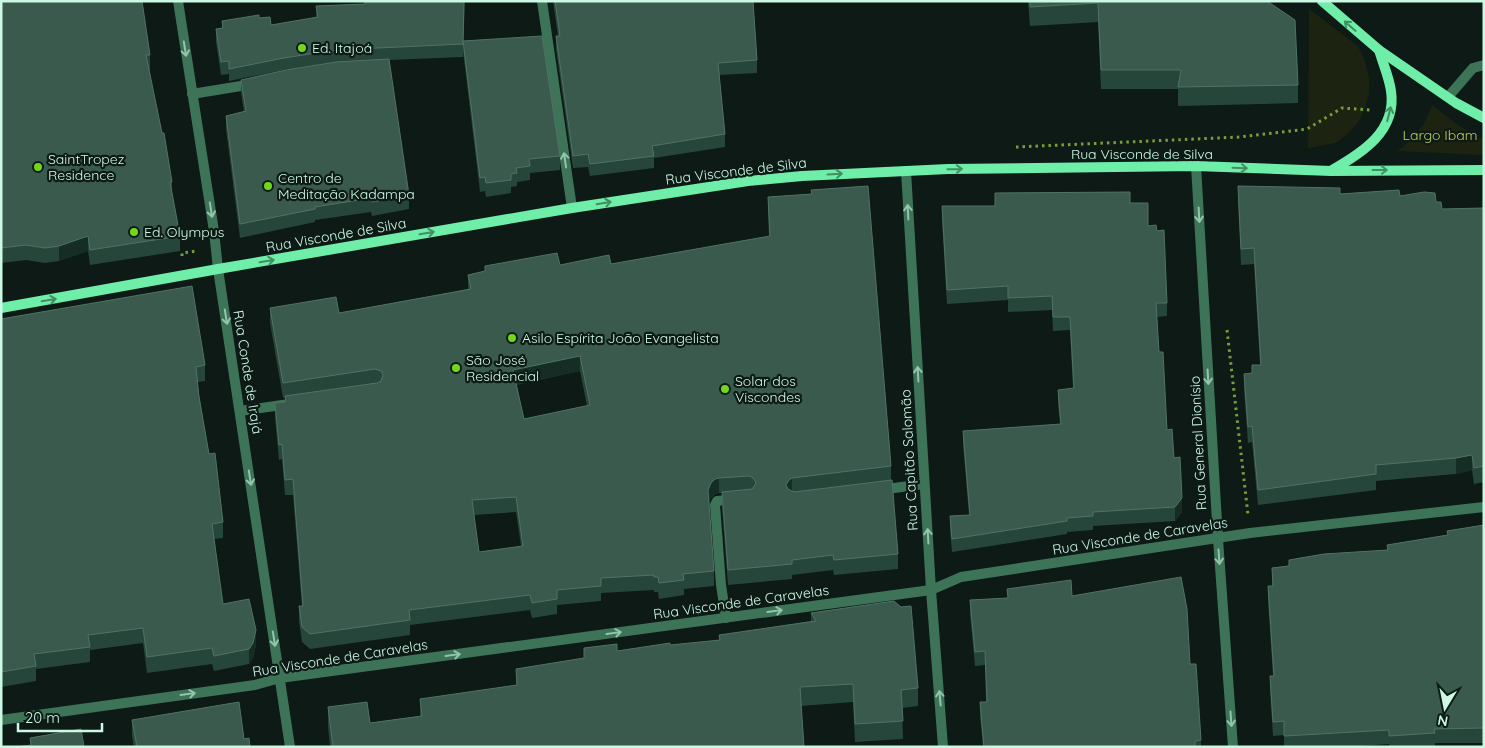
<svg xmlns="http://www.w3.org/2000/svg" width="1485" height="748" font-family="Quicksand,sans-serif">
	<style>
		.green { fill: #1c2311 }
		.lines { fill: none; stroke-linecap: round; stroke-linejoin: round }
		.path { stroke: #799f3a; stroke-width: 3; stroke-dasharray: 2.5 4; stroke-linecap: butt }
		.service { stroke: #3d7457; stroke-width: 10 }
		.minor { stroke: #3d7457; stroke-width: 10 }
		.secondary { stroke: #6eeea8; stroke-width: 10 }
		.wall { fill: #27463b; fill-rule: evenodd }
		.shaded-wall { fill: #152d24 }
		.building { fill: #395a4d; stroke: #507365; fill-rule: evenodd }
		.oneway { stroke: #428f66 }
		.oneway2 { stroke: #93c4ac }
		.poi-dot { fill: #72d71a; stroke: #0d1a15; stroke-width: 2 }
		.labels { text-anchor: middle; stroke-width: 4.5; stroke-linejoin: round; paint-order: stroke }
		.poi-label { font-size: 14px; fill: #ccf9e4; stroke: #0d1a15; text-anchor: start }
		.park-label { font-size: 14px; fill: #bbcf62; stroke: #0d1a15 }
		.street-label { font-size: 14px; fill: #ccf9e4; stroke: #0d1a15 }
	</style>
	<rect width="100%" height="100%" fill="#0d1a15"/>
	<!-- green -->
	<g class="green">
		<polygon points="1309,9 1358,46 1365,61 1369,77 1369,93 1365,109 1357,124 1347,134 1336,143 1308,148"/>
		<path d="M1432,105L1458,125L1484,140L1483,155L1397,151C1415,139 1425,125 1432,105Z"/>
	</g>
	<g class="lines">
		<!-- path -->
		<g class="path">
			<polyline points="1016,147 1240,137 1307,129 1342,108 1370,110"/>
			<polyline points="182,256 182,253 197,251"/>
			<polyline points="1227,330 1248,515"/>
		</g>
		<!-- service -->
		<g class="service">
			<polyline points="1448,97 1473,68 1484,65"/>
			<polyline points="240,411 289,404"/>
			<polyline points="726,618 721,585 715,505 717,501 736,499"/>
		</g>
		<!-- minor -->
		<g class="minor">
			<polyline points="178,1 214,231 218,269 290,747"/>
			<polyline points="542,1 572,208"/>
			<polyline points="192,94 253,84"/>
			<polyline points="1196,166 1218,539 1233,747"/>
			<polyline points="906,171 931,590 943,747"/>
			<polyline points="879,490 924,484"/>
			<polyline points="1,720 255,685 280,678 931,590 961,577 1250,533 1484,507"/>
		</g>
		<!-- secondary -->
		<g class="secondary">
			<polyline points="1322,1 1379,50 1456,103 1484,118"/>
			<path d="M1332,170C1362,153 1397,131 1391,91C1389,77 1383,64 1379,50"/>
			<polyline points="1,308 218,269 572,208 748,181 802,176 948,169 1196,166 1331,171 1484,170"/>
		</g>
	</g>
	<!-- wall -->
	<g class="wall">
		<polygon points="1,1 150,55 150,70 149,70 172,182 172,192 180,236 180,251 90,265 88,251 59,261 45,263 26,260 1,263"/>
		<polygon points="365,1 465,1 463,41 560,156 560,170 530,173 530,180 517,182 517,186 511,187 511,193 486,197 485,191 480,192 463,51 463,57 389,60 409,195 409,209 372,216 371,212 315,220 315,222 240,238 226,129 226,116 244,112 241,93 241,80 335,62 284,70 229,81 229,74 221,75 216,42 216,29 222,28 222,21 259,18 271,25 316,18 316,6 365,4"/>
		<polygon points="553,1 753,1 757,60 757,73 719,75 725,134 725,147 654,158 654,168 590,176 588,167 573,168 556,49 556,36 558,36"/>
		<polygon points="1028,1 1267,1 1298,85 1298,103 1178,106 1178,89 1101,89 1098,22 1030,26"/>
		<polygon points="1238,186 1340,194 1400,196 1436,202 1442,209 1484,208 1484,482 1474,484 1472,470 1456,474 1376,481 1376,490 1258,505 1252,442 1248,443 1244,389 1244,374 1252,373 1252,365 1260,365 1254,264 1241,265 1238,201"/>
		<polygon points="995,193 1130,203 1148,226 1167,303 1167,316 1157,317 1159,352 1167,430 1174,458 1182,512 1175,521 1093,526 1093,530 1067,532 1067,534 952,552 950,530 950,516 969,515 963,444 963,431 1060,424 1058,404 1058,390 1073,389 1070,330 1053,331 1052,310 1008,312 1008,300 947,304 942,220 942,206 995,206"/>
		<path d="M768,197L891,466V480L898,554V569L834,575L833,570L792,575V579L728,585L722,507V493H719L715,494L711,498L709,503L714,571V586L684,589V595L659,599L658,592H654V590L601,593V601L557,605V614L532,618L530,610L410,625V635L310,649L302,642L299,621V606H302L293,495H285L282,459L279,460L275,418V403L285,402V397L283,398L270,323V308L339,313L468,289V275L485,271V266L611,264L769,237L768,212ZM580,371L587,406L524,419L516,385ZM516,512L521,546L479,552L474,515Z"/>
		<polygon points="1,319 205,365 205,381 197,382 209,454 223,522 223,538 214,539 223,604 256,645 253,658 249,664 214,671 212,664 147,673 143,643 90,650 90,662 36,669 36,681 1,687"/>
		<polygon points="1484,525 1484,743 1435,743 1435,747 1389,747 1389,744 1348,747 1284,747 1284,735 1273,736 1270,690 1270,676 1273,676 1268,600 1268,586 1272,586 1272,568 1387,550 1387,545 1447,535 1447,531"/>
		<polygon points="1072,596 1190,664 1201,740 1201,747 983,747 980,716 980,702 986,702 985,665 975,666 970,614 970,600"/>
		<polygon points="811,613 918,688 918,706 902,708 903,739 855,742 853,702 801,706 804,747 330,747 328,726 328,707 370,723 420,716 420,699 516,685 516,669 584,658 584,648 617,651 719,640 719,635 811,621"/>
		<polygon points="132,720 244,739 250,747 134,747 132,736"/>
	</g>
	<!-- shaded-wall -->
	<g class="shaded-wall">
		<polygon points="464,1 465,1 463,57 463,44"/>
		<polygon points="88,236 88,251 59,261 59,246"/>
		<polygon points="580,356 580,371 513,385 513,370"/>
		<polygon points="1472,455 1472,470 1456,474 1456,458"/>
		<polygon points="719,478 719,493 715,494 711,498 708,506 708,490 711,483 715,479"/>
		<polygon points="792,478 792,493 789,495 786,485 789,480"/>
		<polygon points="1182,498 1182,512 1175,521 1175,507"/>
		<polygon points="256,630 256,645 253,658 249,664 249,649"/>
	</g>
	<!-- building -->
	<g class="building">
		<polygon points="1,1 142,1 150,55 146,55 162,133 164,133 172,182 170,182 180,236 90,250 88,236 59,246 45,248 26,245 1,248"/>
		<polygon points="365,1 464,1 463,44 335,50 284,58 229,69 229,61 221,62 216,29 223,28 222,21 259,15 259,18 270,17 271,25 318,17 316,6 365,4"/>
		<polygon points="555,1 753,1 757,60 718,63 725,134 652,146 654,156 590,164 588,154 573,156 556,36 560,36"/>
		<polygon points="1030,1 1267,1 1295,20 1298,85 1178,87 1181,70 1101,70 1098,3 1030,7"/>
		<polygon points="542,36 560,156 529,159 530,166 516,168 517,173 511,174 511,180 486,183 485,177 480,178 463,41"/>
		<polygon points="389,59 409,195 372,202 371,198 315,207 315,209 240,224 226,116 246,111 241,80 286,70 336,62"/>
		<path d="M868,186L891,466L792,478L789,480L786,485L788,489L794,492L892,480L898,554L834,560L833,555L792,560V564L728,570L722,492L752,489L755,485L756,482L752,477L749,476L719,478L715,479L711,483L708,490L714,571L683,574L684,580L659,583L658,577H654V575L601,578V586L557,590V599L532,603L530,595L409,610L410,620L310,634L302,627L299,606H303L293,479L285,480L282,444L279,445L275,403L286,402L285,396L377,383L381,381L383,375L381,371L375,369L283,383L270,308L336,297L339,313L471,289L468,275L485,271V266L557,253L560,265L609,255L611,264L770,236L768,197L812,194L811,190ZM580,356L590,405L524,419L513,370ZM516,497L523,546L479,552L472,500Z"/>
		<polygon points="1238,186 1340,188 1340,194 1399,190 1400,196 1424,192 1435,193 1436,202 1441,202 1442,209 1484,208 1484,466 1474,468 1472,455 1456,458 1376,465 1376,474 1258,490 1252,426 1248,427 1244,374 1252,373 1252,365 1261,365 1254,248 1241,249"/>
		<polygon points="1130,192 1130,203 1148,203 1148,226 1156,225 1157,231 1164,230 1167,303 1156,303 1159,352 1163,352 1167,430 1172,429 1174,458 1180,457 1182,498 1175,507 1093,512 1093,516 1067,518 1067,521 952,539 950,516 970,515 963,431 1061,424 1058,390 1074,388 1070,317 1053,317 1052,296 1008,298 1008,286 947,290 942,206 995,206 995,193"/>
		<polygon points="192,286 205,365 196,367 199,397 209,454 215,453 223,522 212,524 223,604 249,599 256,630 253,643 249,649 214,656 212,648 147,657 143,628 88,635 90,647 34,654 36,666 1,672 1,319"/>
		<polygon points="1484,525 1484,728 1434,729 1435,733 1389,736 1389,730 1284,736 1284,721 1273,722 1270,676 1274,676 1268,586 1273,586 1272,568 1289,566 1289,560 1324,554 1388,550 1387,545 1448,535 1447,531"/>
		<polygon points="1181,577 1187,609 1190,664 1196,664 1201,740 1195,741 1195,747 984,747 980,702 987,702 985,651 975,652 970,600 1008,598 1007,589 1071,580 1072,596"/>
		<polygon points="894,601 901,607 911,606 918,688 901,690 903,721 855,724 853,684 800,687 804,747 333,747 328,707 367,702 370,723 422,716 420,699 517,685 516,669 584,658 584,648 617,644 617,651 670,643 670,645 720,640 719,635 816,621 811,613"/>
		<polygon points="239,702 244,739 249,738 250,747 137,747 132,720"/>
		<polygon points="81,729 84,747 16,747 31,745 30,738"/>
	</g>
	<!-- one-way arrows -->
	<defs><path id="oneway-shaft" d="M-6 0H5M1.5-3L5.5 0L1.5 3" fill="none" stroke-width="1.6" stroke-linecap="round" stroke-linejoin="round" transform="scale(1.25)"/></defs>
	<g class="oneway">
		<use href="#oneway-shaft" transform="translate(1350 26) rotate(-139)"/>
		<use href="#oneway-shaft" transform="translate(1389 114) rotate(-76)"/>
		<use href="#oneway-shaft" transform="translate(1240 168) rotate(2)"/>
		<use href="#oneway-shaft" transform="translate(955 169) rotate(-1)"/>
		<use href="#oneway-shaft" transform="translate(1380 170)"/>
		<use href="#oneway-shaft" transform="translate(835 174) rotate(-3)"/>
		<use href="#oneway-shaft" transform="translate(604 203) rotate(-9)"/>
		<use href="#oneway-shaft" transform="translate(427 233) rotate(-10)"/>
		<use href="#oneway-shaft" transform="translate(267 261) rotate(-10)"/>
		<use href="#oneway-shaft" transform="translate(49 300) rotate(-10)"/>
	</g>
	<g class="oneway2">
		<use href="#oneway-shaft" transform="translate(185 49) rotate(81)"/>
		<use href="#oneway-shaft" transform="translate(565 160) rotate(-98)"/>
		<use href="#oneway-shaft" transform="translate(211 210) rotate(81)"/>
		<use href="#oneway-shaft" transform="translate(908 212) rotate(-93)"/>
		<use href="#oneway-shaft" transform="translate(1199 215) rotate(87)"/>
		<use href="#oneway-shaft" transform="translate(226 317) rotate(81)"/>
		<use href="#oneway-shaft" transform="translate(918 374) rotate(-93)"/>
		<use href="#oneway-shaft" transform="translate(1208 377) rotate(87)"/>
		<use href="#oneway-shaft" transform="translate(250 478) rotate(81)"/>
		<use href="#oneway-shaft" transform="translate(928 536) rotate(-93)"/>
		<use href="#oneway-shaft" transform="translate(1219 557) rotate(86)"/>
		<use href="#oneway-shaft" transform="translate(775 611) rotate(-8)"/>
		<use href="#oneway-shaft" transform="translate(614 633) rotate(-8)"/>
		<use href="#oneway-shaft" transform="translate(274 639) rotate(81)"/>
		<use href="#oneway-shaft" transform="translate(453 655) rotate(-8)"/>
		<use href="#oneway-shaft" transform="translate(188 694) rotate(-8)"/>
		<use href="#oneway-shaft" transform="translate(940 698) rotate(-95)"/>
		<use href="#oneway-shaft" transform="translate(1231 719) rotate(86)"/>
	</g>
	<!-- markers -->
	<g class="poi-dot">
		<circle cx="302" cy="48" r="5"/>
		<circle cx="38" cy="167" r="5"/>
		<circle cx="268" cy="186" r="5"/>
		<circle cx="134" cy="232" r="5"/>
		<circle cx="512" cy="338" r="5"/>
		<circle cx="456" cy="368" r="5"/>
		<circle cx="725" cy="389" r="5"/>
	</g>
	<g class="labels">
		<!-- poi labels -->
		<g class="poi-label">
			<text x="312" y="53">Ed. Itajoá</text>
			<text x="48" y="164">SaintTropez<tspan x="48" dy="16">Residence</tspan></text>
			<text x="278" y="183">Centro de<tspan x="278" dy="16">Meditação Kadampa</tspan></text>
			<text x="144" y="237">Ed. Olympus</text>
			<text x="522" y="343">Asilo Espírita João Evangelista</text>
			<text x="466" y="365">São José<tspan x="466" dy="16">Residencial</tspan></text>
			<text x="735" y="386">Solar dos<tspan x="735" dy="16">Viscondes</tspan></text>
		</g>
		<!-- park labels -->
		<g class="park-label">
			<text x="1440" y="140">Largo Ibam</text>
		</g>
		<!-- street labels -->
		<g class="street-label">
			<text x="1142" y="159">Rua Visconde de Silva</text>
			<text transform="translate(736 171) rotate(-7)" y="5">Rua Visconde de Silva</text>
			<text transform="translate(336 235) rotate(-10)" y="5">Rua Visconde de Silva</text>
			<text transform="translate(248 372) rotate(81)" y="5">Rua Conde de Irajá</text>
			<text transform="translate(1198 443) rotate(-93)" y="5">Rua General Dionísio</text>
			<text transform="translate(909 460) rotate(-93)" y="5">Rua Capitão Salomão</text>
			<text transform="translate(1140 536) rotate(-9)" y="5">Rua Visconde de Caravelas</text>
			<text transform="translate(741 602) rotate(-8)" y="5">Rua Visconde de Caravelas</text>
			<text transform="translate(340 658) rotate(-9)" y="5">Rua Visconde de Caravelas</text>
		</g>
	</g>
	<!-- border -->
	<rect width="1485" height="748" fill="none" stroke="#ccf9e4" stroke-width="5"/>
	<!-- north arrow -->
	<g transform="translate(1445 708) rotate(190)" stroke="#0d1a15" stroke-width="4" paint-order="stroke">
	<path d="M0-4L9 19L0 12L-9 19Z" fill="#ccf9e4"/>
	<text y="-8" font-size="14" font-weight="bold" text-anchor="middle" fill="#ccf9e4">N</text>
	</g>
	<!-- scale -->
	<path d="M18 723v8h84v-8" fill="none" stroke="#ccf9e4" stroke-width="2.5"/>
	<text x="25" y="723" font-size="15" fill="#ccf9e4" stroke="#0d1a15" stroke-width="4" paint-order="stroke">20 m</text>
</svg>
